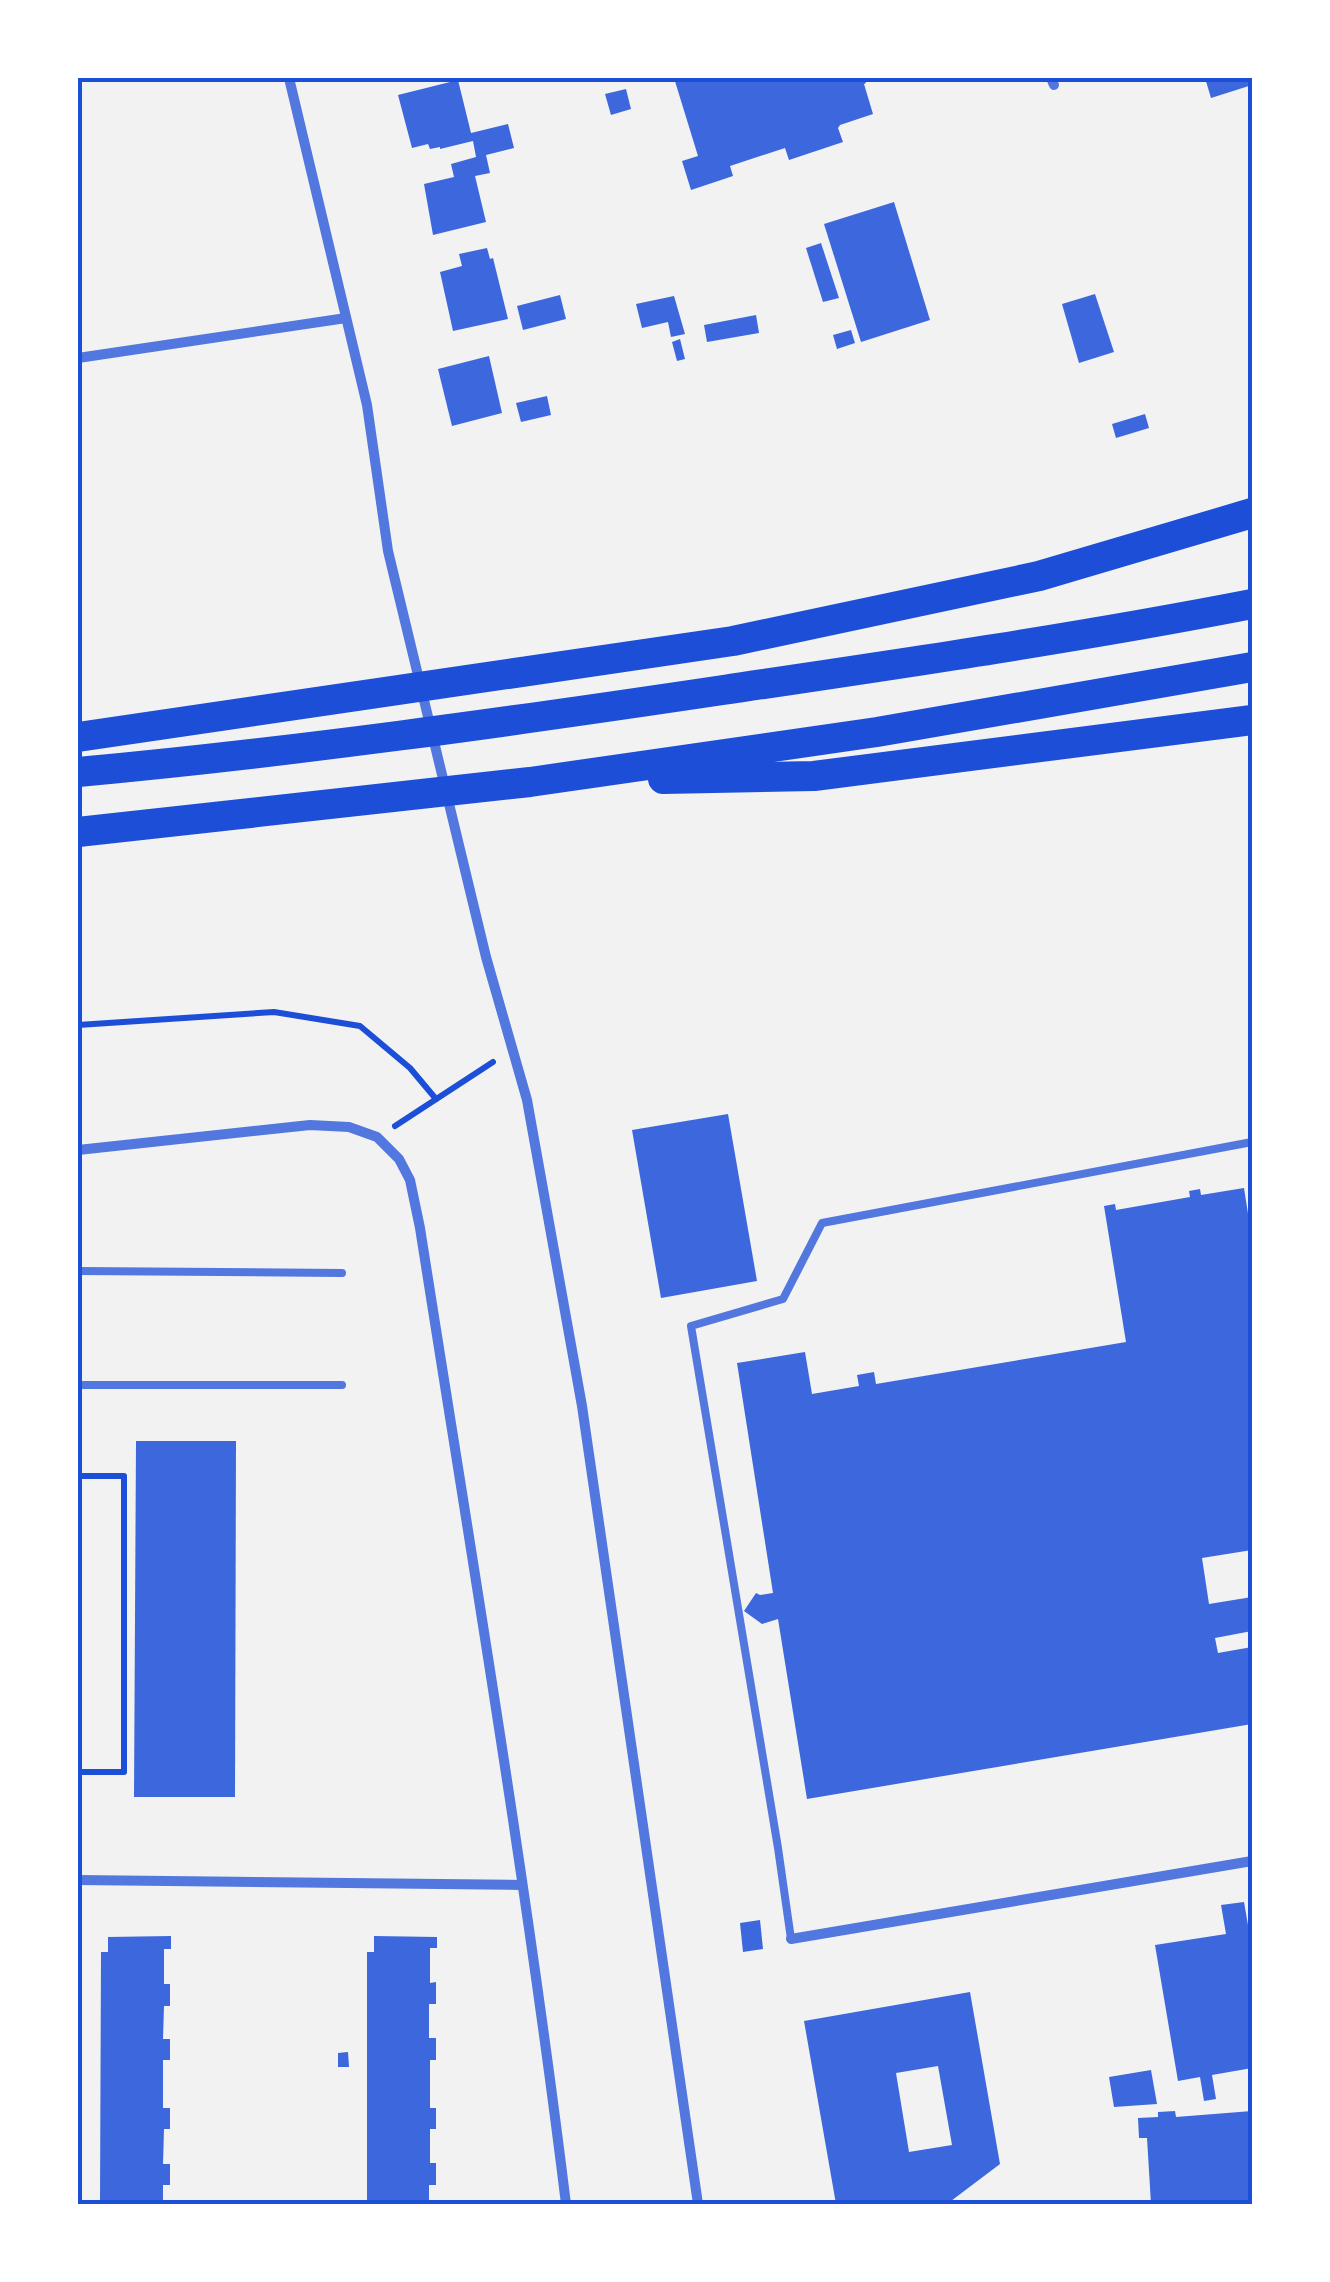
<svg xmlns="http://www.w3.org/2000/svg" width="1330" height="2282" font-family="'Nunito Sans',sans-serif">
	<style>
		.building { fill: #3d67dc; fill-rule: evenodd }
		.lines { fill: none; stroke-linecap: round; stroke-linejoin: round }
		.path { stroke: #1d4ed8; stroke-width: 6 }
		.service { stroke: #5277de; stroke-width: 8 }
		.minor { stroke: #5277de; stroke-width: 10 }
		.motorway { stroke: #1d4ed8; stroke-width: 30 }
		.neatline { fill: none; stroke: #1d4ed8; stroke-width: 4 }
	</style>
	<rect width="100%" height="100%" fill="#f2f2f2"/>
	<!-- building -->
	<g class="building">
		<polygon points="674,78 864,78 866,83 864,84 873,114 840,125 838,128 843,142 789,160 785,148 730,166 733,176 691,190 682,161 698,156"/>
		<polygon points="1205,78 1252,78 1252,85 1211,98"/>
		<polygon points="458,80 471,133 508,124 514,148 486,155 490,173 475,176 486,222 433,235 424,184 454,177 451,164 476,157 473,141 440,149 440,147 430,149 428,144 412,148 398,95"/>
		<polygon points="626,89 631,109 611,115 605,94"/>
		<polygon points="894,202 930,320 861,342 824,224"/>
		<polygon points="821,243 839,298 823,302 806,248"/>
		<polygon points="487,248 490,259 493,258 508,319 453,331 440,272 462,266 459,254"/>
		<polygon points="1095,294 1114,352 1079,363 1062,304"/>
		<polygon points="560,295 566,319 523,330 517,306"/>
		<polygon points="674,296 685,334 671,337 668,322 642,328 636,304"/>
		<polygon points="756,315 759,333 707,342 704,325"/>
		<polygon points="851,330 855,343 837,349 833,335"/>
		<polygon points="680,339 685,359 677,361 672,342"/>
		<polygon points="489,356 502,413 452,426 438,369"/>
		<polygon points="547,396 551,415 521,422 516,403"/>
		<polygon points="1145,414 1149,428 1116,438 1112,424"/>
		<polygon points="728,1114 757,1281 661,1298 632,1130"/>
		<polygon points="1244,1188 1252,1239 1252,1550 1202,1558 1209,1604 1252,1597 1252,1631 1215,1638 1218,1653 1252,1647 1252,1724 807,1799 778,1619 762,1624 744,1611 756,1593 760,1595 773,1593 737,1363 805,1352 812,1394 859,1386 857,1375 874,1372 876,1384 1126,1342 1104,1206 1115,1204 1116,1210 1190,1197 1189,1191 1200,1189 1201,1195"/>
		<polygon points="136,1441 236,1441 235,1797 134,1797"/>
		<polygon points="1244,1902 1248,1925 1252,1925 1252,2068 1212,2075 1216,2099 1204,2101 1200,2077 1178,2081 1155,1945 1226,1934 1221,1905"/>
		<polygon points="760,1920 763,1949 743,1952 740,1923"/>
		<polygon points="171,1936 171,1949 164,1949 164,1984 170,1984 170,2006 164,2006 163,2039 170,2039 170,2060 163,2060 163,2108 170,2108 170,2129 164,2129 163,2164 170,2164 170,2185 163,2185 163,2204 100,2204 101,1952 108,1952 108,1937"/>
		<polygon points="374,1936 437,1937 437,1948 430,1948 430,1983 436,1982 436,2004 429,2004 429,2038 436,2038 436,2060 430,2060 430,2108 436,2108 436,2129 430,2129 430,2163 436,2163 436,2185 429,2185 429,2204 367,2204 367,1952 374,1952"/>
		<path d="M970,1992L1000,2164L947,2204H836L804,2021ZM938,2066L952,2145L909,2152L896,2073Z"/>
		<polygon points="348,2052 349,2067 338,2067 338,2053"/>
		<polygon points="1151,2070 1157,2104 1114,2107 1109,2077"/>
		<polygon points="1175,2111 1176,2117 1252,2111 1252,2204 1151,2204 1147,2138 1139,2138 1138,2118 1158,2117 1158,2112"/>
	</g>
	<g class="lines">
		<!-- path -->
		<g class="path">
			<polyline points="78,1025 274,1012 360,1026 410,1068 436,1099"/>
			<polyline points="395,1126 493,1062"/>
			<polyline points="78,1476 124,1476 124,1772 78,1772"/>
		</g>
		<!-- service -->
		<g class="service">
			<polyline points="78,1271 342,1273"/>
			<polyline points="78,1385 342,1385"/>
			<polyline points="791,1939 778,1848 691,1326 783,1299 822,1223 1252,1142"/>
		</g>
		<!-- minor -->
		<g class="minor">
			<polyline points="289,78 367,405 388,551 486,957 527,1100 582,1406 698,2204"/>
			<polyline points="1051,78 1054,85"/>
			<polyline points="78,358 346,318"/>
			<path d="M78,1150L310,1125L349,1127L377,1137L399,1159L410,1180L420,1228C471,1553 526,1878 566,2204"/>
			<polyline points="78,1880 522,1885"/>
			<polyline points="791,1939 1252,1861"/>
		</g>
		<!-- motorway -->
		<g class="motorway">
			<polyline points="78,737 733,641 1039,576 1252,513"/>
			<path d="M78,772C293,752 508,722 723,690C899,664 1077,638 1252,604"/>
			<polyline points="663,779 814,776 1252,720"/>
			<polyline points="78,832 530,782 877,732 1252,667"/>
		</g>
	</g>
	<!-- border -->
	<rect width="1330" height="2282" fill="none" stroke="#ffffff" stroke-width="160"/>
	<rect x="80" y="80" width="1170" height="2122" class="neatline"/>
</svg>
